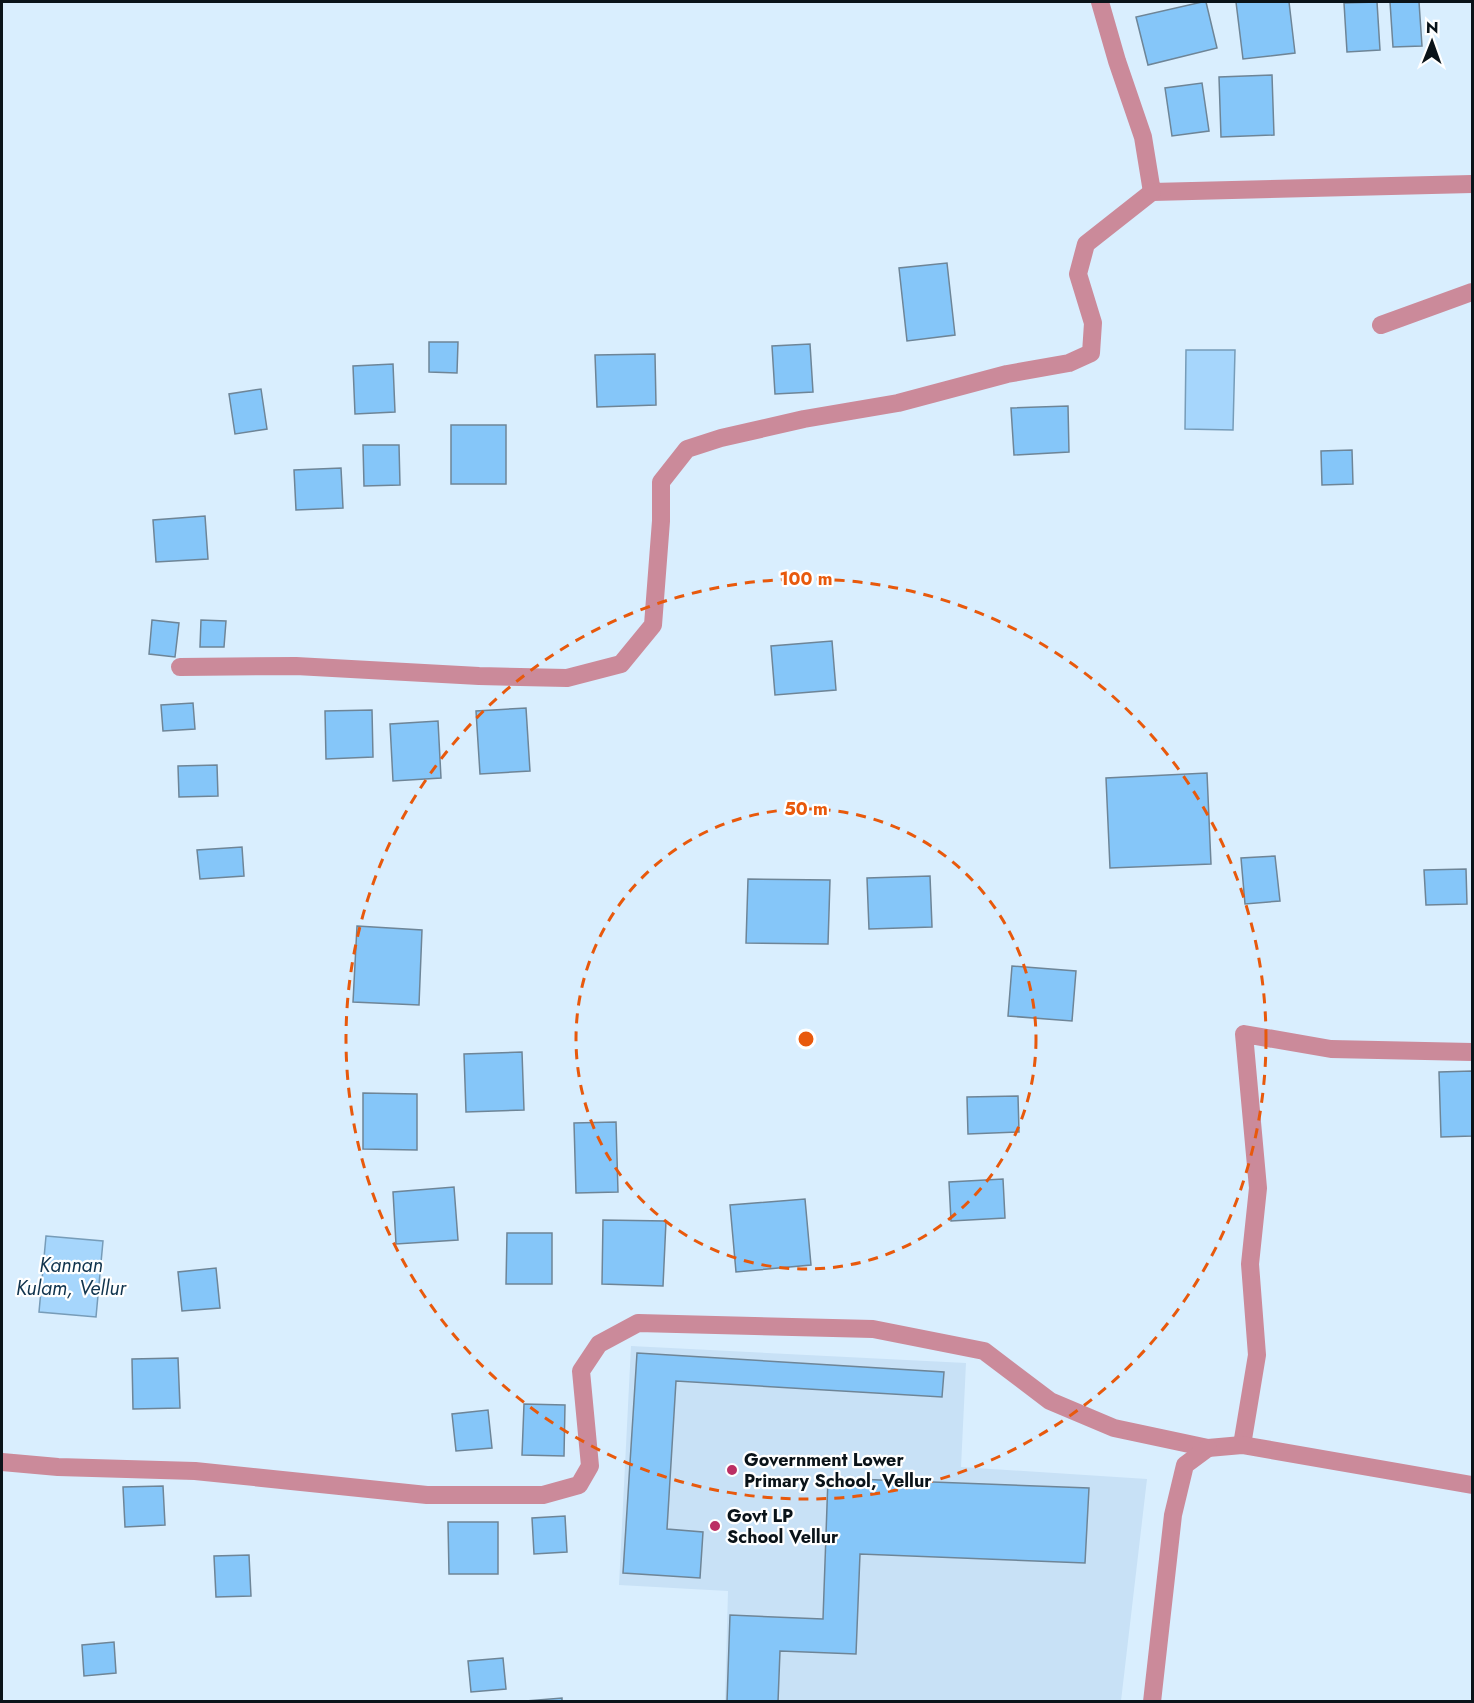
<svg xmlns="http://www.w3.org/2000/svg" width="1474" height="1703" font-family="Jost,sans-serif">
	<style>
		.built { fill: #c8e1f6 }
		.water { fill: #a6d6fc; stroke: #779cb8; stroke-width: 1.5 }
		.building { fill: #85c6f9; stroke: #6e8597; stroke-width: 1.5 }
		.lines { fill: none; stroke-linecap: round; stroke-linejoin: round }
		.minor { stroke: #cb8a9a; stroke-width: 18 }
		.ring { fill: none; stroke: #e8590c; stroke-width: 3; stroke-dasharray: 10 8 }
		.poi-dot { fill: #bb2f64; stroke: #fff; stroke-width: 2 }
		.labels { text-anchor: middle; stroke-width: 4.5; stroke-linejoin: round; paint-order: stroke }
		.poi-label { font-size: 18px; font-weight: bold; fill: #0a1319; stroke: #fff; text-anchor: start }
		.water-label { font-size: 20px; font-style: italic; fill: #10344e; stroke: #fff }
		.centre { fill: #e8590c; stroke: #fff; stroke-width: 3 }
		.ring-label { font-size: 18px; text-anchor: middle; font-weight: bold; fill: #e8590c; stroke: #fff; stroke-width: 4.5; stroke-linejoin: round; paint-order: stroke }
	</style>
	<rect width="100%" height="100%" fill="#d9eefe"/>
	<!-- built -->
	<polygon class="built" points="631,1346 966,1363 961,1467 1147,1479 1121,1701 725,1701 728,1591 619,1585"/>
	<!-- water -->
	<g class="water">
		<polygon points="1186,350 1235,350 1233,430 1185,429"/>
		<polygon points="46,1236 103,1241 96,1317 39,1312"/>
	</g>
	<!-- building -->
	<g class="building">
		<polygon points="1202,2 1206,2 1217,48 1148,65 1136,17"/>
		<polygon points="1236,2 1289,2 1295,53 1243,59"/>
		<polygon points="1377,2 1380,50 1347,52 1344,3"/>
		<polygon points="1390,2 1419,2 1422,46 1393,47"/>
		<polygon points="1272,75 1274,135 1221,137 1219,77"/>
		<polygon points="1202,83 1209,131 1172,136 1165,88"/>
		<polygon points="947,263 955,335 907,341 899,268"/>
		<polygon points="429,342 458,342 457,373 429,372"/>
		<polygon points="810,344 813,392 775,394 772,346"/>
		<polygon points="655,354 656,405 597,407 595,355"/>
		<polygon points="393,364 395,412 355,414 353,366"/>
		<polygon points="261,389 267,429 235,434 229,394"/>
		<polygon points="1068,406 1069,452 1014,455 1011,408"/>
		<rect x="451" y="425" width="55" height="59"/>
		<polygon points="363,445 399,445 400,485 364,486"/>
		<polygon points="1352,450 1353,484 1322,485 1321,451"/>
		<polygon points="341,468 343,508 296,510 294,470"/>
		<polygon points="205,516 208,559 156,562 153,520"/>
		<polygon points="152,620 179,623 175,657 149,654"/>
		<polygon points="201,620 226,621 224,647 200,647"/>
		<polygon points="832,641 836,690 775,695 771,646"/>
		<polygon points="193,703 195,729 163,731 161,705"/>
		<polygon points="526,708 530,771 480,774 476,711"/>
		<polygon points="372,710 373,757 326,759 325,711"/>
		<polygon points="438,721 441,778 393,781 390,724"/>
		<polygon points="217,765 218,796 179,797 178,766"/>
		<polygon points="1207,773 1211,864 1110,868 1106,778"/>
		<polygon points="242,847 244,876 200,879 197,850"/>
		<polygon points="1275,856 1280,901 1245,904 1241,858"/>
		<polygon points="1466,869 1467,904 1426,905 1424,870"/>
		<polygon points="930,876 932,927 869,929 867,878"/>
		<polygon points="748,879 830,880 828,944 746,943"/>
		<polygon points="357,926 422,930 419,1005 353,1002"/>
		<polygon points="1012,966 1076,971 1072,1021 1008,1016"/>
		<polygon points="522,1052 524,1110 466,1112 464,1054"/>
		<polygon points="1472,1071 1472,1136 1441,1137 1439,1072"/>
		<polygon points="363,1093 417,1094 417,1150 363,1149"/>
		<polygon points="1018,1096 1019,1132 968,1134 967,1097"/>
		<polygon points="616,1122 618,1192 576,1193 574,1123"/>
		<polygon points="1003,1179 1005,1218 951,1221 949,1182"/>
		<polygon points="454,1187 458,1240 396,1244 393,1192"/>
		<polygon points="805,1199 811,1265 736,1272 730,1205"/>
		<polygon points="603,1220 666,1221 663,1286 602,1284"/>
		<polygon points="507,1233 552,1233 552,1284 506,1284"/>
		<polygon points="216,1268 220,1308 182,1311 178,1272"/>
		<polygon points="637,1353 944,1372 942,1397 676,1381 667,1529 703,1532 700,1578 623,1573"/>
		<polygon points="178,1358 180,1408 133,1409 132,1359"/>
		<polygon points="524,1404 565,1405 564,1456 522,1455"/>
		<polygon points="488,1410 492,1448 456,1451 452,1414"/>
		<polygon points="828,1478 1089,1488 1085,1563 860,1554 856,1654 780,1651 778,1702 727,1702 730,1615 823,1619"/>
		<polygon points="163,1486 165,1525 125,1527 123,1487"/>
		<polygon points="565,1516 567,1552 534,1554 532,1518"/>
		<polygon points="448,1522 498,1522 498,1574 449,1574"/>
		<polygon points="249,1555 251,1596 216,1597 214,1556"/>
		<polygon points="114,1642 116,1673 84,1676 82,1645"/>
		<polygon points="503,1658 506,1689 471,1692 468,1661"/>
		<polygon points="562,1698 562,1702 513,1702"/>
	</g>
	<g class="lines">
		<!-- minor -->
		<g class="minor">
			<polyline points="1100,2 1117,61 1143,137 1152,192 1472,184"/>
			<polyline points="1381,325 1472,292"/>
			<polyline points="180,667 296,666 479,676 567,678 621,664 653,625 661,521 661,482 687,449 721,438 804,419 898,403 1007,374 1069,363 1091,353 1093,323 1078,274 1086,244 1152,192"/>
			<polyline points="1242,1445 1257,1355 1250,1264 1258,1188 1244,1034 1331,1049 1472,1052"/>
			<polyline points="2,1462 58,1467 195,1471 427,1495 543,1495 579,1485 590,1466 581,1371 599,1344 638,1323 873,1329 984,1351 1050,1401 1114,1428 1208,1448 1242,1445 1472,1485"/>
			<polyline points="1152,1702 1173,1515 1185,1465 1208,1448"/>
		</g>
	</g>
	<!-- distance rings -->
	<g class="ring">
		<circle cx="806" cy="1039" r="230"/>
		<circle cx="806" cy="1039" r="460"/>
	</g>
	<!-- markers -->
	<g class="poi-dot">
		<circle cx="732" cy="1470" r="6"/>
		<circle cx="715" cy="1526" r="6"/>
	</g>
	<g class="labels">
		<!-- poi labels -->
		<g class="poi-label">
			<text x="744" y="1466">Government Lower<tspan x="744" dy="21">Primary School, Vellur</tspan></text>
			<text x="727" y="1522">Govt LP<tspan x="727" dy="21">School Vellur</tspan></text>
		</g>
		<!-- water labels -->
		<g class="water-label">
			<text x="71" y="1272">Kannan<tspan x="71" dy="23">Kulam, Vellur</tspan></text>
		</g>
	</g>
	<circle cx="806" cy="1039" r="9" class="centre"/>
	<g class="ring-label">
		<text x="806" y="585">100 m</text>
		<text x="806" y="815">50 m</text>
	</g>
	<!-- border -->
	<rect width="1474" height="1703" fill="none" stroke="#0a1319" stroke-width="6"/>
	<!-- north arrow -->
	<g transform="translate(1432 42) rotate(1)" stroke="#ffffff" stroke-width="4.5" paint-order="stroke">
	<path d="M0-4.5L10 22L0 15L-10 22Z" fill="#0a1319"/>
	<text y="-9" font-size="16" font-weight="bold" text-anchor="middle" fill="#0a1319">N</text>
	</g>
</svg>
